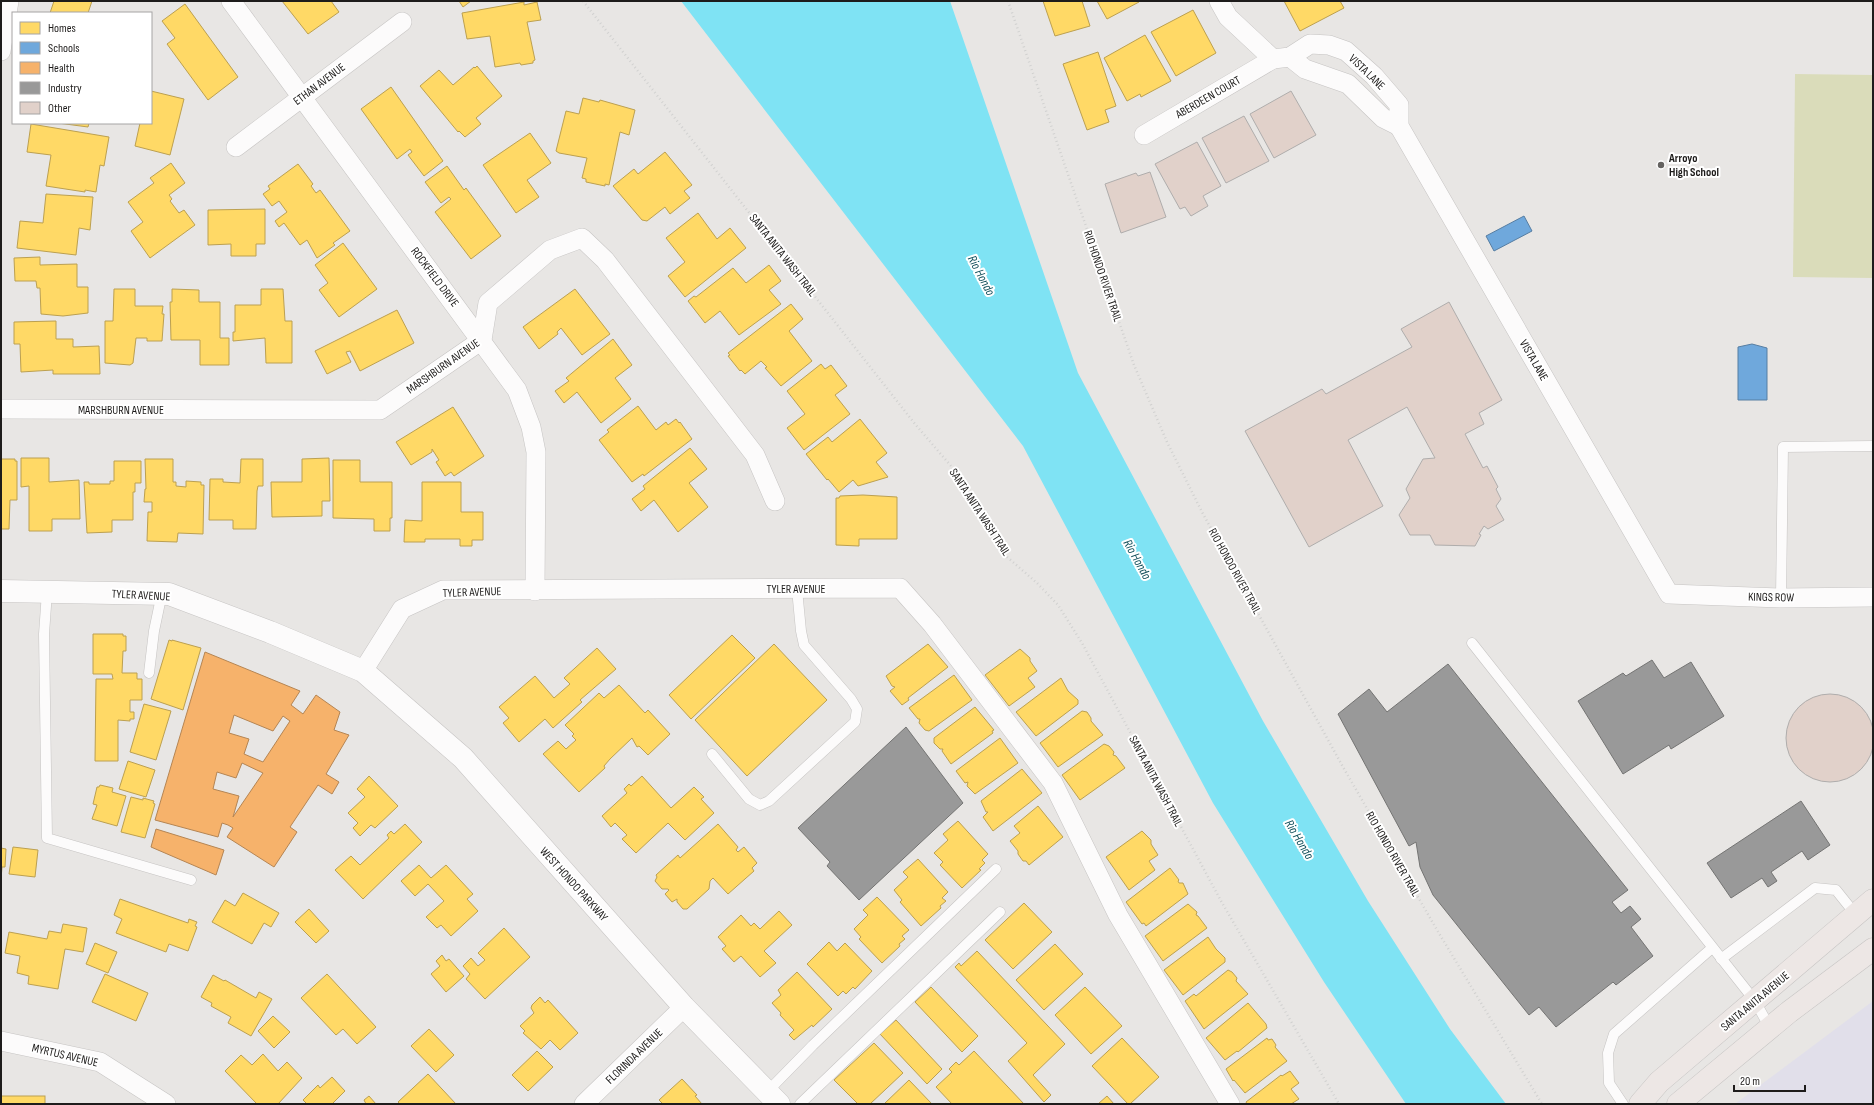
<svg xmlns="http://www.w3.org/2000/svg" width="1874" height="1105" font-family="'Sofia Sans Condensed',sans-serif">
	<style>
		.commercial { fill: #e1dfea }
		.green { fill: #dadcba }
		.water { fill: #7fe3f4 }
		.homes { fill: #ffd966; stroke: #bca050 }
		.schools { fill: #6fa8dc; stroke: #577ea2 }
		.health { fill: #f6b26b; stroke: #b58553; fill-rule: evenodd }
		.industry { fill: #999; stroke: #747473 }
		.building { fill: #e1d1ca; stroke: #afadac }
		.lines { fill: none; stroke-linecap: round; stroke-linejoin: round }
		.lane-casing { stroke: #c6c4c3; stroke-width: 11 }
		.street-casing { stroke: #c6c4c3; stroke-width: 20 }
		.secondary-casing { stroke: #c6c4c3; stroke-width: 23 }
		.primary-casing { stroke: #c6c4c3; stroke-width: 23 }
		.path { stroke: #d1d1d0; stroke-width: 2.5; stroke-dasharray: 1 3; stroke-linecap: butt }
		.lane { stroke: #fcfbfb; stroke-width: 10 }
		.street { stroke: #fcfbfb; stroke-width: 19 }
		.secondary { stroke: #fcfbfb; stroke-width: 22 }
		.primary { stroke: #ede7e5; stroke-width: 22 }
		.poi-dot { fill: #656361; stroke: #fff; stroke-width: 1.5 }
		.labels { text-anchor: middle; stroke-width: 4; stroke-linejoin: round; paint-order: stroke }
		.street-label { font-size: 12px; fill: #1e1c1b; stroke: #fff }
		.poi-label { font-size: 12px; font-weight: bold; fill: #1e1c1b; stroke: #fff; text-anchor: start }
		.water-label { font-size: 13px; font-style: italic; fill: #14515c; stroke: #fff }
	</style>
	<rect width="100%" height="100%" fill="#e8e6e4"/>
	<!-- commercial -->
	<polygon class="commercial" points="1873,1001 1873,1104 1735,1104"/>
	<!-- green -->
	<polygon class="green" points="1795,74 1873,75 1873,278 1793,277"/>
	<!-- water -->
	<polygon class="water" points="681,1 950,1 1078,373 1263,721 1368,901 1450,1029 1506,1104 1406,1104 1324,982 1213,803 1023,446"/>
	<!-- homes -->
	<g class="homes">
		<polygon points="54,1 92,1 88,13 50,13"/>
		<polygon points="282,1 331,1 339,12 308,34"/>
		<polygon points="459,1 471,1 463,7"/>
		<polygon points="1043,1 1082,1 1090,26 1055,36"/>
		<polygon points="1097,1 1139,1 1139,2 1107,19"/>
		<polygon points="1284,1 1340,1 1344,8 1300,31"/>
		<polygon points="524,2 524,5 537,2 541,20 527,22 535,60 533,61 533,63 521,65 520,63 495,67 490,36 467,39 462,13"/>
		<polygon points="185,4 238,77 208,100 167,44 175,38 162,21"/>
		<polygon points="1193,10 1216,53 1176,76 1151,32"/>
		<polygon points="1145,35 1171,81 1141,97 1140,94 1127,101 1104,58"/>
		<polygon points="1098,52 1116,106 1105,110 1109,122 1087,130 1063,64"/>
		<polygon points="477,66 502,96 476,118 481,124 465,137 459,131 458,132 420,86 439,70 453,85 474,67 475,68"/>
		<polygon points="391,87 443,161 424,176 408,155 412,152 410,149 397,159 361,109"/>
		<polygon points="151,91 184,99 170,155 135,146 140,123 151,123"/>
		<polygon points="583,98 599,102 600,100 635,110 629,135 620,132 609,185 605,184 605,186 586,182 586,179 582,178 587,158 559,153 556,151 566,111 579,114"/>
		<polygon points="58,123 89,123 88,127"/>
		<polygon points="31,124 109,137 104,166 100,165 96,192 85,190 85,192 46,186 51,155 27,152"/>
		<polygon points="530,133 551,163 527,180 539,197 516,213 483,165"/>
		<polygon points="665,152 692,185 684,191 690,198 670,214 665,207 647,221 642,220 613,186 634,169 638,174"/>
		<polygon points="171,163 185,183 169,195 172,199 170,201 179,213 184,210 195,225 150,258 131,231 143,222 128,202 154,183 150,178"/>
		<polygon points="298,164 313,184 311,186 316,193 320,190 350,231 333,243 335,245 317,258 307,240 300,245 284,223 279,227 275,221 287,212 279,201 272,206 263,194 270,189 268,186"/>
		<polygon points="447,166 464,190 466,188 501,236 471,259 435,212 451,199 449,197 441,203 425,182"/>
		<polygon points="46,194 93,197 90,230 79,228 76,255 17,248 20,221 43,223"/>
		<polygon points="265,209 265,244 256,244 256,256 231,256 231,244 208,245 208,210"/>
		<polygon points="698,213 717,239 730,228 746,248 685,297 668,276 685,262 666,238"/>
		<polygon points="343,243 377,289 339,317 319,290 328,283 315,265"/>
		<polygon points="40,257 40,265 77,264 77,287 88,287 88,313 63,316 41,314 40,288 37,288 36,281 15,281 14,258"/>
		<polygon points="769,265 781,281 769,290 781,304 739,335 720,311 705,323 688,301 694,296 696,297 733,268 746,283"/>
		<polygon points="114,289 135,289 135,306 163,306 162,314 164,314 162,341 147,341 147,338 136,338 133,363 130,365 105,363 105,321 113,321"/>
		<polygon points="172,289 199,290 199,302 220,302 220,338 229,338 229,365 200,365 200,340 171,340 170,302 172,302"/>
		<polygon points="261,289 283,289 285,321 292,321 292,363 266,363 265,338 233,341 233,332 235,332 235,305 261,305"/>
		<polygon points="575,289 610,334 582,355 561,328 557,332 558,334 539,349 523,327"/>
		<polygon points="791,304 803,319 789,331 812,361 781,386 765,368 767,367 761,361 745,374 741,370 740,371 728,356 730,355 728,353"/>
		<polygon points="397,310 414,343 360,371 350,351 346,352 351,362 327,374 315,351"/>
		<polygon points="56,321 56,339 73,339 73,347 99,346 100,374 53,374 53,370 21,372 20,344 14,344 14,322"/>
		<polygon points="613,339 632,365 615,378 631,399 601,423 577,392 564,403 555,391 569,381 566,378"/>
		<polygon points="821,364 825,369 831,365 847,386 835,395 850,414 804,450 787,428 805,414 787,391"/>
		<polygon points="638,406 656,430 666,422 668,425 676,419 679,423 680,422 692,439 644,476 643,474 632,482 599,440 609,432 607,430"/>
		<polygon points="453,407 484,456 454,476 451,472 445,476 436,462 439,460 432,449 432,452 411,465 396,442"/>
		<polygon points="860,419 887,453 876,462 888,477 858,486 853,480 839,492 828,479 827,480 806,454 828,437 832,442"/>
		<polygon points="690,448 707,469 689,483 708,507 678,532 654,500 641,511 632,499 645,489 643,486"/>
		<polygon points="21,458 49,458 49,482 79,480 80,519 52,519 52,531 29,531 29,486 21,487"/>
		<polygon points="329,458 330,501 322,501 322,516 272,517 271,482 302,482 302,459"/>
		<polygon points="1,459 15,459 15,461 17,461 17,500 10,500 9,529 1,529"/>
		<polygon points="145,459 173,459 173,482 176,482 176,486 186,487 186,481 201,482 201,485 204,485 203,534 178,533 177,542 147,541 148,512 152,512 152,502 144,502 145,489 146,489"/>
		<polygon points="241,459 263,459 263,486 258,486 257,491 256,529 233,529 233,520 209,520 210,479 223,479 223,482 240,483"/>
		<polygon points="333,460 360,460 360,482 392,482 392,518 390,518 390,531 374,531 374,519 333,518"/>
		<polygon points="114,461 141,461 141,483 135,483 135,492 133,492 133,520 112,520 112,532 87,533 84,482 89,482 89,484 110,484 110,481 114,481"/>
		<polygon points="422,482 461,482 461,512 483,512 483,540 472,540 472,546 460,546 460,539 425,539 425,542 404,542 405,520 422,521"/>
		<polygon points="863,495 897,497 897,539 859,539 859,546 836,545 836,498 839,498 840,496"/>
		<polygon points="93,634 123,634 123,636 126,636 126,651 123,651 122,673 137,673 137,679 142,679 142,700 130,700 130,712 134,712 134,719 130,719 130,721 118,720 118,761 95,761 96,679 113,679 112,674 93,674"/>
		<polygon points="732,635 755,658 691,719 669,695"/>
		<polygon points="169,640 172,641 172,640 201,648 183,710 151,699"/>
		<polygon points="774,644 827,700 747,776 695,720"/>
		<polygon points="928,644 948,667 908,698 909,700 902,705 890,691 895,687 892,686 886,676"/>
		<polygon points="597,648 616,669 580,700 582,702 553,728 545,719 519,742 503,723 509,718 499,707 535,676 554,698 570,684 564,678"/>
		<polygon points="1020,649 1030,658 1030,661 1037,671 1028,678 1035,687 1009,706 985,675"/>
		<polygon points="954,675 972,700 929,731 925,730 919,723 920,719 918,719 909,708"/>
		<polygon points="1061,678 1068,691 1078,700 1078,704 1036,736 1016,712"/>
		<polygon points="619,685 645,713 648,710 670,734 648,755 639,746 637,747 632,738 610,759 604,766 605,768 579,792 543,754 558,741 566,749 576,740 572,736 574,734 565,725 599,693 604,698"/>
		<polygon points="144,704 171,711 156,760 130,752"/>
		<polygon points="975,707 994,730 992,731 993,733 951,764 942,751 943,749 940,749 934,743 934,738"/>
		<polygon points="1082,711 1087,712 1091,718 1091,721 1103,735 1058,767 1040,743"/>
		<polygon points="1000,738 1018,763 975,794 967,786 968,782 965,783 956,771"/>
		<polygon points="1104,744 1109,746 1114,752 1113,755 1116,756 1125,768 1080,800 1062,775"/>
		<polygon points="128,761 155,770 146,797 119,789"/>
		<polygon points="1022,769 1042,793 993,831 983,817 988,812 986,812 981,801"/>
		<polygon points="369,776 398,806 375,828 371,825 360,836 353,828 358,823 348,813 365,797 357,789"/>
		<polygon points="642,776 671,808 694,787 704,797 701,799 714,813 685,840 668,823 636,853 622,839 627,835 615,823 611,827 602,816 627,793 624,789 629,784 631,786"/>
		<polygon points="100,785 113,788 112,792 126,796 117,826 92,819 97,805 93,804 97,787 99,787"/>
		<polygon points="131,797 143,800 143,798 154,801 153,803 155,804 145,838 121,832"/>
		<polygon points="1038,806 1063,837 1029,865 1026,861 1023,861 1018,854 1018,851 1010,841 1020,833 1014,826"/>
		<polygon points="958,821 988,854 982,860 985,863 979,869 981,870 962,888 940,865 943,862 934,853 948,840 943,834"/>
		<polygon points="405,824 422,842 363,899 335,870 351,856 360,865 389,838 387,835 391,831 394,834"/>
		<polygon points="718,824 738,847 736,850 738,852 744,847 757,863 752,868 754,871 728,894 713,878 710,881 709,889 687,909 683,909 677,902 677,899 672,902 665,894 669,890 668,889 662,889 655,881 657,877 656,875 678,855 680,858"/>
		<polygon points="1142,831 1151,840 1151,844 1158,855 1149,861 1155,870 1129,890 1106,857"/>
		<polygon points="13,847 38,850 35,877 9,874"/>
		<polygon points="1,848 6,849 5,867 2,867 1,879"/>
		<polygon points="918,859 948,892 942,898 946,901 940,906 941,908 921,926 900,902 902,900 894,890 908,877 903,872"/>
		<polygon points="419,865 431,878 446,865 473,894 467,899 478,911 451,936 441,925 437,928 426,917 444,901 428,884 415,896 401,881"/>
		<polygon points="1170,868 1179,880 1178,881 1179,883 1183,883 1188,894 1146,926 1144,923 1142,924 1126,902"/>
		<polygon points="243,893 279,913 271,927 264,923 252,944 212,922 225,900 235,906"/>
		<polygon points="877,897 909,930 902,936 905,939 899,944 900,946 882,963 859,939 861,937 854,929 868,915 863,910"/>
		<polygon points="120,899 188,923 189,919 197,922 195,926 197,927 188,951 169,944 166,952 116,933 122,919 114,915"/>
		<polygon points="1024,903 1052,932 1013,969 985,940"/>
		<polygon points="1188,904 1197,912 1196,915 1198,916 1207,928 1163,961 1145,936"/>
		<polygon points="309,909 329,931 316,943 295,922"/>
		<polygon points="779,911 792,925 764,951 776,963 760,977 741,956 734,962 722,949 726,946 718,937 741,915 751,926 754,923 760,929"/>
		<polygon points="63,924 87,928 83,952 65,949 58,989 28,984 29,976 17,973 20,956 5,953 9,932 47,939 49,931 61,933"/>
		<polygon points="504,928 530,957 485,999 466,979 470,974 463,966 471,958 478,966 485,960 478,953"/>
		<polygon points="1208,937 1216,949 1225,958 1225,962 1183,995 1164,970"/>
		<polygon points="829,942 837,951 845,943 872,971 855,989 853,987 846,994 843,991 838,996 807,964"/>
		<polygon points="95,943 117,952 108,973 86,964"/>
		<polygon points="1055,944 1083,974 1044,1010 1016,980"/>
		<polygon points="977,951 1065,1044 1033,1075 1051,1095 1044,1102 1008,1061 1027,1043 955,967 959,963 961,966"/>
		<polygon points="442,955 446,961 449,959 464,976 446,992 431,974 440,966 436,961"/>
		<polygon points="1228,970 1232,972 1237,978 1236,981 1248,994 1204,1029 1185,1001 1194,994 1196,996"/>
		<polygon points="797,972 832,1009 813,1027 812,1025 794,1040 789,1035 794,1030 780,1015 781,1013 772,1003 781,995 778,990"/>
		<polygon points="105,974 148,993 136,1021 92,1002"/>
		<polygon points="327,974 376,1027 357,1044 343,1029 336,1035 301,998"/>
		<polygon points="213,975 224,981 225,980 256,998 259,992 272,999 251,1036 228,1023 231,1017 211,1006 212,1003 201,997"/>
		<polygon points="931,987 978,1036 962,1052 915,1002"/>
		<polygon points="1085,987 1122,1026 1091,1054 1055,1015"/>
		<polygon points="540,997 545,1003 548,1000 578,1033 560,1050 550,1040 541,1049 523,1033 525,1031 520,1026 534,1013 531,1008 532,1005"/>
		<polygon points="1248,1003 1266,1024 1267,1028 1238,1052 1237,1051 1225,1060 1206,1038"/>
		<polygon points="273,1016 290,1032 274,1048 258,1031"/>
		<polygon points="896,1020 942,1069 927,1084 880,1034"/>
		<polygon points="429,1029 454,1055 436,1072 411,1046"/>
		<polygon points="1122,1038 1159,1077 1130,1104 1128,1104 1092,1066"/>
		<polygon points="1267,1038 1268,1040 1272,1039 1276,1045 1275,1047 1287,1061 1245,1093 1234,1080 1233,1081 1226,1069"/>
		<polygon points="874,1043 903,1073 870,1104 858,1104 834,1080"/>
		<polygon points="537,1051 553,1067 528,1091 512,1075"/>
		<polygon points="974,1051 1024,1104 952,1104 936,1087 952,1072 949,1069 956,1062 959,1065"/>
		<polygon points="263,1054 278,1071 287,1062 302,1078 278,1104 257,1104 225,1071 241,1055 252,1065"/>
		<polygon points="1290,1071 1299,1083 1291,1089 1299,1099 1291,1104 1247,1104 1246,1102 1281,1075 1282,1076"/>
		<polygon points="428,1074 456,1104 400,1104 398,1102"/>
		<polygon points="332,1077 345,1091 332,1104 307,1104 303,1100 318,1085 320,1088"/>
		<polygon points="682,1079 697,1095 695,1096 702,1104 663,1104 659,1100"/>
		<polygon points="909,1080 932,1104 884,1104"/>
		<rect x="1" y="1096" width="44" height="8"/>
		<polygon points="369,1096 376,1104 366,1104 364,1100"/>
		<polygon points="1107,1096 1114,1104 1098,1104"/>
	</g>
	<!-- schools -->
	<g class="schools">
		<polygon points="1524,216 1532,231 1494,251 1486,236"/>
		<polygon points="1752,344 1767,348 1767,400 1738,400 1738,347"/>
	</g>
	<!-- health -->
	<g class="health">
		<path d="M205,652L300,691L291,705L303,714L316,695L340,712L334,730L349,735L326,774L339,782L332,794L318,785L290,827L297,832L274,867L227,837L233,828L228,825L222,823L218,837L155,820ZM234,715L273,731L283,716L290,721L263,762L244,754L249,739L229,733ZM242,763L263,773L233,817L239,796L213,789L217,772L236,778Z"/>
		<polygon points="156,829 224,850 216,875 151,847"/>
	</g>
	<!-- industry -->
	<g class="industry">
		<polygon points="1652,660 1664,678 1691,662 1724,716 1671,749 1669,745 1623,774 1578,701 1623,673 1626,676"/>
		<polygon points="1448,664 1628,890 1612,902 1621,913 1630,906 1641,919 1631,927 1653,956 1616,985 1613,982 1556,1027 1539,1007 1529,1015 1433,895 1420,867 1416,842 1409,846 1338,714 1369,689 1387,712"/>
		<polygon points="906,727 963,803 859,900 827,866 830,862 798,828"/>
		<polygon points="1801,801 1830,845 1808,860 1802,851 1771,872 1777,881 1768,887 1762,878 1731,898 1707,863"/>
	</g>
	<!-- building -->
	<g class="building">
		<polygon points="1291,91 1316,135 1274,158 1250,114"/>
		<polygon points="1244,116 1269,161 1226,183 1202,138"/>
		<polygon points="1197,142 1221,186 1203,196 1208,206 1191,216 1185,207 1180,209 1155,164"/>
		<polygon points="1150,172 1166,217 1121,233 1105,184 1136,173 1138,176"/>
		<polygon points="1449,302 1502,400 1479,413 1484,424 1465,434 1483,468 1487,466 1498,487 1496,489 1501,499 1496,506 1504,520 1488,529 1484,526 1479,534 1481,535 1475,546 1435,545 1430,535 1410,535 1399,515 1410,498 1406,489 1423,459 1435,458 1407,407 1348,440 1383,506 1309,547 1245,431 1322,389 1326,394 1412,347 1401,329"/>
		<circle cx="1830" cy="738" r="44"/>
	</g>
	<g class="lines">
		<defs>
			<g id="lane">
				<polyline points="47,592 44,634 47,838 191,880"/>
				<polyline points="1781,598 1783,447 1873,446"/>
				<polyline points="1472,643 1755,1001 1770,1028"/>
				<polyline points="149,673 154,631 162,593"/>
				<polyline points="712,754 749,799 760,805 769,801 855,722 857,709 851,699 804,645 801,631 797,589"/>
				<polyline points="1721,959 1815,888 1836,890 1856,915"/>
				<polyline points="768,1091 813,1045 996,869"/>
				<polyline points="800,1104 1000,912"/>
				<polyline points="1623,1104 1609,1083 1608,1053 1614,1034 1712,948"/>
			</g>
			<g id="street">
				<polyline points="231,1 517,390 531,427 536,452 535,591"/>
				<polyline points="1219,1 1228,17 1273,59 1290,57 1310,44 1329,45 1346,51 1374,76 1399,105 1399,126 1669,594 1781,598 1873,597"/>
				<polyline points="1,51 9,1"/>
				<polyline points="1290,57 1305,69 1348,84 1383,118 1399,126"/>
				<polyline points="1144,135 1273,59"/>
				<polyline points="236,147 402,22"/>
				<polyline points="1,409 380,410 482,340 488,303 550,250 582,238 605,260 755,455 775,501"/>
				<polyline points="363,671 402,609 443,590 900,588 932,624 1053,783 1118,915 1230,1104"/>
				<polyline points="1,1041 100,1062 166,1104"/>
				<polyline points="584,1104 684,1007"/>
			</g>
			<polyline id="secondary" points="1,591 169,594 270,632 363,671 463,758 684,1007 779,1104"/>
			<g id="primary">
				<polyline points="1640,1104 1659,1082 1873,900"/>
				<polyline points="1678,1104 1789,1012 1873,949"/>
			</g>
		</defs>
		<!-- lane casing -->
		<use href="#lane" class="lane-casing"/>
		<!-- street casing -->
		<use href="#street" class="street-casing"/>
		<!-- secondary casing -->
		<use href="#secondary" class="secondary-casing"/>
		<!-- primary casing -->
		<use href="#primary" class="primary-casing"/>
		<!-- path -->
		<g class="path">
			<polyline points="583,1 915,424 951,466 970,494 1006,556 1037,583 1058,605 1082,643 1221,901 1339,1104"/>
			<polyline points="1008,1 1134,365 1167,442 1202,512 1343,767 1437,930 1542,1104"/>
		</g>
		<!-- lane -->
		<use href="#lane" class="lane"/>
		<!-- street -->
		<use href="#street" class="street"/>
		<!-- secondary -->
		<use href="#secondary" class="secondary"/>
		<!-- primary -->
		<use href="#primary" class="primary"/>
	</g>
	<!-- markers -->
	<circle class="poi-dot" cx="1661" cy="165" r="4"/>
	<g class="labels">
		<!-- street labels -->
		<g class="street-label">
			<text transform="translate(1367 72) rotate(44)" y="4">VISTA LANE</text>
			<text transform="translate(319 84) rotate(-37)" y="4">ETHAN AVENUE</text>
			<text transform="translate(1208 97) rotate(-30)" y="4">ABERDEEN COURT</text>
			<text transform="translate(783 255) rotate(52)" y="4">SANTA ANITA WASH TRAIL</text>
			<text transform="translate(1103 276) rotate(71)" y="4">RIO HONDO RIVER TRAIL</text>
			<text transform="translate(435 277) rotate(53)" y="4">ROCKFIELD DRIVE</text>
			<text transform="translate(1534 360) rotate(60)" y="4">VISTA LANE</text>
			<text transform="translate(443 366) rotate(-35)" y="4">MARSHBURN AVENUE</text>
			<text x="121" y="414">MARSHBURN AVENUE</text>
			<text transform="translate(980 512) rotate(57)" y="4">SANTA ANITA WASH TRAIL</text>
			<text transform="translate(1235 571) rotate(61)" y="4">RIO HONDO RIVER TRAIL</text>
			<text x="796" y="593">TYLER AVENUE</text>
			<text transform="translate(472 592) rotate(-2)" y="4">TYLER AVENUE</text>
			<text transform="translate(141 595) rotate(3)" y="4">TYLER AVENUE</text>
			<text transform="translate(1771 597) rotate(1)" y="4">KINGS ROW</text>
			<text transform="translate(1156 781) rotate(62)" y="4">SANTA ANITA WASH TRAIL</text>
			<text transform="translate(1393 854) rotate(60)" y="4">RIO HONDO RIVER TRAIL</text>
			<text transform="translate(574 884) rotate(48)" y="4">WEST HONDO PARKWAY</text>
			<text transform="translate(1755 1001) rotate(-40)" y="4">SANTA ANITA AVENUE</text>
			<text transform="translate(65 1055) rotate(13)" y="4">MYRTUS AVENUE</text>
			<text transform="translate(634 1056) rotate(-44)" y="4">FLORINDA AVENUE</text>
		</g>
		<!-- poi labels -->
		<g class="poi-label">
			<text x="1669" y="162">Arroyo<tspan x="1669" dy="14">High School</tspan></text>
		</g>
		<!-- water labels -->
		<g class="water-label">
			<text transform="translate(982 275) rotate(62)" y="5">Rio Hondo</text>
			<text transform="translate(1138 559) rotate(61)" y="5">Rio Hondo</text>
			<text transform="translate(1300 839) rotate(59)" y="5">Rio Hondo</text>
		</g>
	</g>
	<!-- border -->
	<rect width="1874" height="1105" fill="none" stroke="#1e1c1b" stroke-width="4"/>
	<!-- legend -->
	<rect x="12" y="12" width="140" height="112" fill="#ffffff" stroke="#a5a4a4"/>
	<rect x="20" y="22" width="20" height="12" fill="#ffd966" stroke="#a5a4a4"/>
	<text x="48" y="32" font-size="12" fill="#1e1c1b">Homes</text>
	<rect x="20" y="42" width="20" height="12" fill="#6fa8dc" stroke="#a5a4a4"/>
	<text x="48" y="52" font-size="12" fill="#1e1c1b">Schools</text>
	<rect x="20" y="62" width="20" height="12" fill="#f6b26b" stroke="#a5a4a4"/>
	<text x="48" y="72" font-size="12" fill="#1e1c1b">Health</text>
	<rect x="20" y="82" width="20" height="12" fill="#999999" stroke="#a5a4a4"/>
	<text x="48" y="92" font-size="12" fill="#1e1c1b">Industry</text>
	<rect x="20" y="102" width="20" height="12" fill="#e1d1ca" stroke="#a5a4a4"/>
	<text x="48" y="112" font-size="12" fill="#1e1c1b">Other</text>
	<!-- scale -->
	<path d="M1734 1085v6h71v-6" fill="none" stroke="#1e1c1b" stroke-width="2"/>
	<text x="1740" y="1085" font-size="12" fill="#1e1c1b" stroke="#ffffff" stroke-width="3" paint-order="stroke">20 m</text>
</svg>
